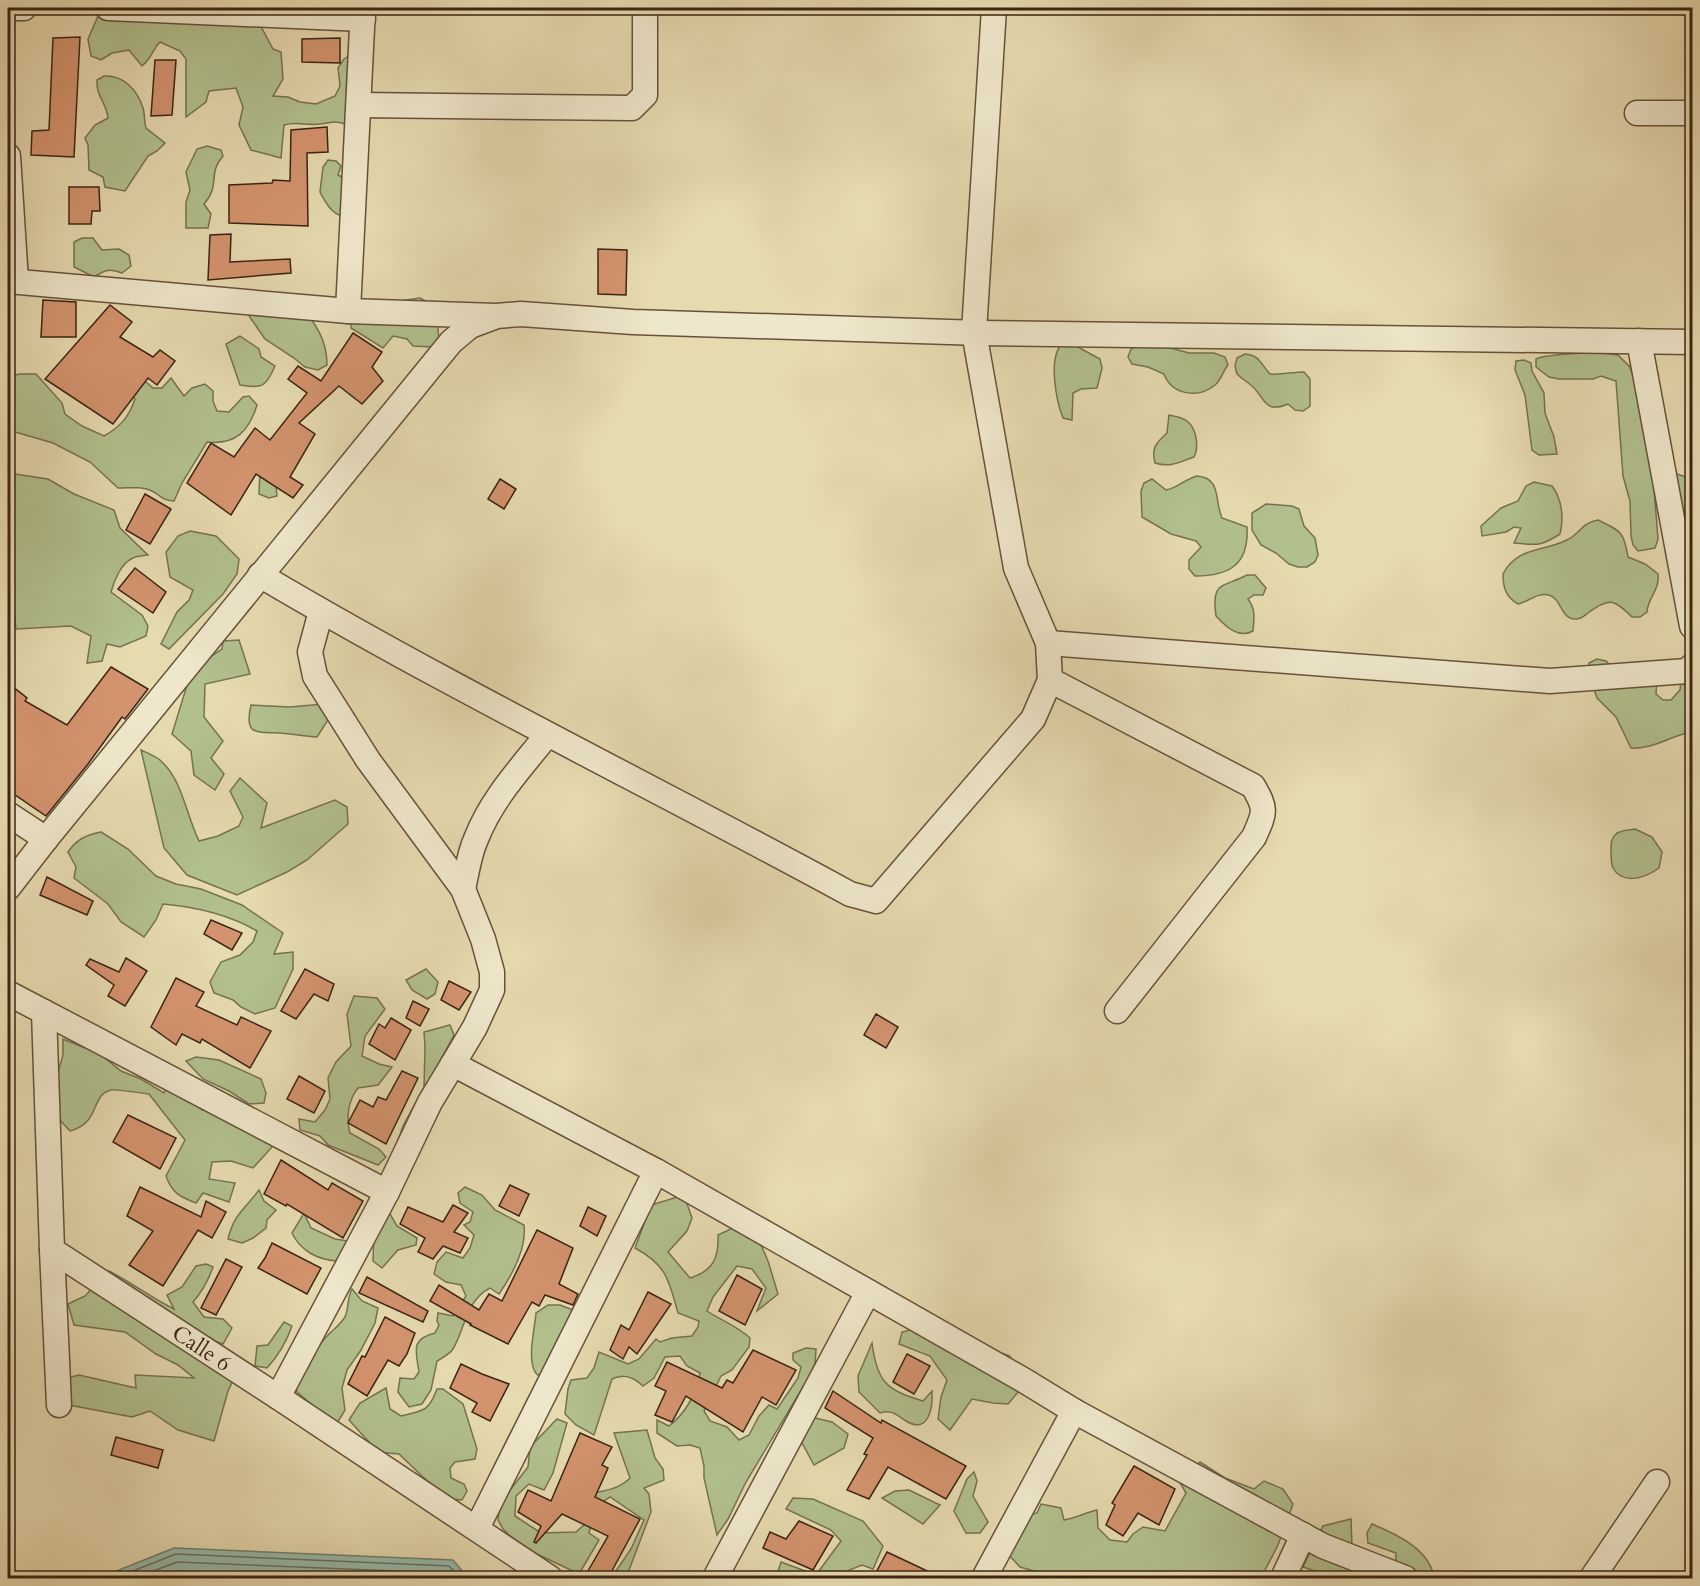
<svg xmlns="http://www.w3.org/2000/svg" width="1700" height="1586" font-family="Cardo,serif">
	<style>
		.green { fill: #b1c08d; stroke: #767250; stroke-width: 1.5 }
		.water { fill: #96bbac; stroke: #727f6f; stroke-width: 1.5 }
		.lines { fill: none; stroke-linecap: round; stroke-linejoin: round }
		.shore { stroke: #697060; stroke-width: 1.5 }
		.building { fill: #d3936e; stroke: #3c2413; stroke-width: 1.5 }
		.minor-casing { stroke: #66523a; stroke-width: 27 }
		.minor { stroke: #efe7cb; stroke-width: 24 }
		.labels { text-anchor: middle; stroke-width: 4.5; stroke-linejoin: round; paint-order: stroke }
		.street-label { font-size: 22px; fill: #3c2413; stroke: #efe7cb }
	</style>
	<rect width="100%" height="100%" fill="#e6daaf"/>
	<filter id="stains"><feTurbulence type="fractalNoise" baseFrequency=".00333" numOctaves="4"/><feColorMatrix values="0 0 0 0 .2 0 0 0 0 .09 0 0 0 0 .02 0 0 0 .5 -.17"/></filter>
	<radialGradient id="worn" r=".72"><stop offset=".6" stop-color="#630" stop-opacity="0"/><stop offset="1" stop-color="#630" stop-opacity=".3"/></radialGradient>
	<!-- green -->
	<g class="green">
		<path d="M101,9L259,23L273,49L281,52L283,79L273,96L288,97L300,102L316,104L335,96L340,86L338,68L344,59L350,55L352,98L345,124C332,120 332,123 320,124C307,126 297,121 284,125L281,158L251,150L239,125L243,107L236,88L209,91L206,102L186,117V59L180,51L160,42C151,51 153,57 142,66L129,50L112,53L101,60L91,56L88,39Z"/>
		<path d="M104,76C123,75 137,89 143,108C145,114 144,122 146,128L165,143L157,151L148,156L125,191L105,187L103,177L89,170L88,145L85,138L95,125L108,118C106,101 96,97 97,80Z"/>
		<path d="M207,146L221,150L223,156C207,174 221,185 204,204L211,214L208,228H186V202L190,190L186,172L197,149Z"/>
		<path d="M328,160L336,161L341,166L338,175L350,181L349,217C333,217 327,205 320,192L323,167Z"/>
		<path d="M82,238H93L102,250L119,249L129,255L131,266L122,273C110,268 105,270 94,277L74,267V242Z"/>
		<polygon points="420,298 436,307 439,340 432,347 413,346 407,339 393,336 383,348 351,328 351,319 386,303"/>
		<path d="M247,313H307C319,330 327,343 327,365L318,370L305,367L294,358L265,339Z"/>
		<path d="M240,336L259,349L261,357L275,366C266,387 262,389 240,385L226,344Z"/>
		<path d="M1068,344L1076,346L1100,359L1102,368L1097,388L1081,389L1073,393L1072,420L1063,418C1056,400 1049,362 1060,346Z"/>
		<path d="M1139,344L1163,346L1189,353H1214L1225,357L1228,365C1223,371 1221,380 1215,385C1198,399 1172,395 1164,374L1148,367L1132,364L1128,357L1131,349Z"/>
		<path d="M1593,352L1618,355L1630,367L1644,410L1650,438L1658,539L1655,548L1638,551L1633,545L1631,536L1630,501L1623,476L1616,381L1601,376L1593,379H1559L1549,377L1536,367V359C1547,354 1579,354 1593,352Z"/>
		<path d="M1245,354C1260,355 1261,365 1270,374C1282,375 1292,372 1304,372L1310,379V406L1303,411L1295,410L1288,404C1264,414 1265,398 1253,387C1248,382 1242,379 1237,374L1235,366L1237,358Z"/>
		<polygon points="1524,360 1531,363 1532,371 1544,393 1545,413 1554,437 1557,454 1539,455 1532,450 1525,395 1515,370 1516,361"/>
		<path d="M21,374H36L62,403L65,414L82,426L104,436C120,427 129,417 135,399L125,390L140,377L153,388H162L171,378L184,396L192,388L205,384L213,391V401L217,411L229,412L243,397L249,396L257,405C249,431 236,445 207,442L182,483L174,501C161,500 162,496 152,491C141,486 130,488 118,488L90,462L53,443L8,430V376Z"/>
		<path d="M1169,415C1175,416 1182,417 1187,421C1197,429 1199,447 1194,457C1179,462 1171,468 1155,463C1151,448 1156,443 1167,433Z"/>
		<polygon points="260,470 275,477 277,496 269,498 259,494"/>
		<path d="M8,473L48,479L74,494L114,510L120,528L148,555C143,556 136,556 133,558C121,563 114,581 111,592L142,615L148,626L146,636L120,647L107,644L102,661L87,663L91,636L71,626L16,629L14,610L8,593Z"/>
		<polygon points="1674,473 1692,479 1692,572 1663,536 1662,518"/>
		<path d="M1197,476C1222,478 1214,500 1222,518L1247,527C1249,565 1229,576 1195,576L1189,569V560L1201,547L1196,541L1171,534L1142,517L1141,491L1144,483L1152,479L1166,490C1178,488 1185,479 1197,476Z"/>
		<path d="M1534,482L1552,486C1562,499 1564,518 1560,534C1540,547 1537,545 1514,543L1521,528L1514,527L1506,532L1482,536L1481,526L1501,508L1518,501L1526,486Z"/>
		<polygon points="1266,504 1292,506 1299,509 1304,526 1315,538 1318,555 1315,562 1307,567 1298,567 1289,564 1276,553 1261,545 1252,530 1252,513"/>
		<path d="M1598,520C1621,531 1624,532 1628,557L1645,564L1658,574C1660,590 1648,597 1647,612L1640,617H1632C1614,599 1609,597 1588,613C1584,616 1581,619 1576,619C1561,620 1562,599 1549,595C1538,592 1528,602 1518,604C1506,597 1503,588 1503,574C1518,546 1543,552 1567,540C1581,533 1581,523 1598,520Z"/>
		<polygon points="190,531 216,536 239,559 237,574 223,594 169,649 161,644 177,612 189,600 193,590 170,577 166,552 178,536"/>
		<path d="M1247,575H1255L1266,588L1263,595H1254L1248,599C1256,610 1254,618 1253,631C1239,639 1226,627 1216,616C1211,581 1222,588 1247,575Z"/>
		<polygon points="239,640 250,674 205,684 204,717 223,741 211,758 224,774 215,790 194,775 191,751 172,734 192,669 222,649 223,641"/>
		<path d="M1597,659L1606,661L1612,667L1657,677L1656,694L1663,700H1671L1680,690L1681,681L1689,683L1690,692L1686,708L1692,712V732C1672,735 1652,750 1631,748L1616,717L1597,698L1591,681L1589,663Z"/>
		<path d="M323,704L328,720L317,737C304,736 292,734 279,733C255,732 244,735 251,705L290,707Z"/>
		<path d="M141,750C147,753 156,756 161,761C183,781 186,815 199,841L218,836L239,826L243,817L230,791L240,778L267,803L261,828L335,800L347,807L348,824L307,860L287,872L237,895L187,875L164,848Z"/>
		<path d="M1635,829L1652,837L1662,852L1659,868C1647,877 1623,886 1613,868C1611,864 1611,855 1611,850C1611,843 1611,838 1617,833C1622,830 1629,830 1635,829Z"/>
		<path d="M101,832L128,849L156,876L176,884L201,889L242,905L283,933L274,954L293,952V969L275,1008L255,1014L241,1007L233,1000L214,993L210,982L221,962L240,955L253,942L257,931C228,914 197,907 163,904L156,920L144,937L121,922L108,904L74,878L76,867L68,852C77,839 86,835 101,832Z"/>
		<polygon points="426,969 438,982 435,994 427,999 412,990 406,980"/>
		<path d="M354,996L377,998L385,1009L365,1036L362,1056L379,1064L392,1067L378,1085L358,1088C348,1100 346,1118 350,1133L379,1149L386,1157L378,1165L328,1145L320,1136L300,1130L299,1119L315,1122L325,1110L330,1099L328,1078L336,1062L351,1046L347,1014Z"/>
		<polygon points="450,1025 454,1035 435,1070 416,1144 396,1146 403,1126 424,1087 425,1047 424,1032"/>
		<path d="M63,1039L100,1054L121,1071L141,1079L164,1093L174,1070L189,1081L202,1110H235L271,1131L272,1147L253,1168L231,1161L212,1162L209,1179L235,1183L229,1202L203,1193L196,1203C180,1197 172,1193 166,1176L185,1140L149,1094C139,1093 119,1089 111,1090C90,1095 101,1123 70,1131L54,1114L57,1076L63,1055Z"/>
		<polygon points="196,1057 219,1060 261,1079 266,1093 264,1103 249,1104 229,1091 203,1079 186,1061"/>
		<path d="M465,1187L482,1195L495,1210L524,1225C527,1248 512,1275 499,1294L490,1288C466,1300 465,1329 453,1349C450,1354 442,1358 437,1361L431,1390L422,1404L409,1407L398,1392L400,1378L414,1379L419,1372C416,1351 410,1339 435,1333L439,1325L437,1321L438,1313L453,1316L466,1296L461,1285L446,1282L434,1274L437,1262L446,1252L463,1258L470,1248L474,1235L464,1225L470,1222L473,1212L460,1203L458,1193Z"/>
		<path d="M259,1190L264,1201L276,1210L267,1220L266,1228L253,1238L242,1243L228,1239C234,1214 244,1210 259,1190Z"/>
		<path d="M684,1195L692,1218L687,1231L668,1252L690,1278C713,1271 719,1258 718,1235L737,1226L755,1231L768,1261L778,1294L757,1311L766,1288L752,1269L737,1266L713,1297L707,1311C722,1321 737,1326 750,1338L749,1347L732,1370L721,1376L704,1411L710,1421L727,1427L739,1440L749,1435L759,1416L769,1405L777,1409L798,1378L801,1367L793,1360V1353L806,1348L816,1349L815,1364L806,1382L746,1482L728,1519L717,1535L704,1478V1466L700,1448L690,1445L677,1446L657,1433V1420L669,1426C686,1413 696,1393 700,1373L687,1366L680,1356L665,1357L654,1378L643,1386C634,1377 624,1373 612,1379L594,1435L576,1425L565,1414L568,1389L571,1380L587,1378L594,1368L599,1352L628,1364L639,1359L656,1339L660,1342L672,1338L692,1336L698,1327L699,1321L678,1313C669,1281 667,1265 635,1248L651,1205Z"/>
		<path d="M304,1213L311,1228L335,1239L348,1241L337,1261C317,1260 300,1250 292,1233Z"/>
		<polygon points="390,1214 397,1226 417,1238 416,1245 398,1250 382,1268 373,1261 374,1231"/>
		<path d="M206,1264L213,1267C208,1281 202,1292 193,1302L204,1317L223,1319L232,1328L223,1344L205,1338L234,1378L228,1391L214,1441L178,1430L150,1411L132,1417L69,1405L59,1380L79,1375L136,1388L135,1375L194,1378L178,1365L156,1354L125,1332L74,1325L68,1304L85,1296L109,1271C132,1283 152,1298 174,1309L167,1295L182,1287L196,1266Z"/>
		<path d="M352,1289L362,1301L378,1308L375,1323L361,1350L347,1370L342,1388L345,1410L336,1425L297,1392L295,1381C305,1365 315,1348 329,1334C335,1328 340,1325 345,1317C349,1308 347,1298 352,1289Z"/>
		<path d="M548,1305H560L581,1313L546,1382C543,1379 537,1375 535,1372C527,1357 535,1328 536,1313Z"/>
		<path d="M284,1322L292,1326C286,1343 279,1355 267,1368L255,1366L257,1346L268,1345Z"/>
		<polygon points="926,1326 1010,1356 1024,1385 1008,1404 993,1403 972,1399 950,1430 938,1419 941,1397 947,1380 930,1356 899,1344 902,1332"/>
		<path d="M872,1343C877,1382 886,1390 923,1401L932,1391C933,1407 929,1435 906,1421C901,1418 895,1412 889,1412C886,1411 883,1412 880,1413L859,1392L858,1376Z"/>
		<path d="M386,1388L390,1409L401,1416C423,1410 428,1413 437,1389H443L463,1404L477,1449L475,1459L455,1462L450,1468L451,1478L464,1484L467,1491L462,1500L450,1499L423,1477L399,1454L378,1452L349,1420L360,1403Z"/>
		<polygon points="815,1418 832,1422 848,1434 844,1448 814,1465 801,1441 805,1431"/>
		<path d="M557,1419L567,1423L553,1473L544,1490L529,1484L516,1496L515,1516L541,1533L576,1532L585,1524L590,1493C606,1491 619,1489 630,1478L614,1433L647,1430L655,1458L663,1469L664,1480L644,1488L649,1494L651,1512L626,1578H623L616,1571L631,1549L644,1520L610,1497L596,1507L589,1533L599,1540L579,1574L520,1546L503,1529L498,1520L500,1503L528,1467L530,1447Z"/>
		<path d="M1200,1462L1225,1478L1254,1489L1264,1481L1283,1489L1293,1504L1278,1545L1261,1578H1058L1020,1567L1009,1555L1023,1517L1037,1513L1041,1504L1061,1508L1064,1520C1076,1518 1084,1513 1097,1510L1098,1528L1110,1540L1127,1542L1133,1534L1143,1527L1165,1531L1186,1493L1179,1481Z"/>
		<polygon points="974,1472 977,1481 973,1496 988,1522 980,1533 966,1533 954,1511 967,1479"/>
		<polygon points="909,1490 940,1505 923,1524 882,1498 895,1491"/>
		<polygon points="793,1498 813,1499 863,1521 883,1546 873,1569 862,1565 847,1571 844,1578 776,1578 781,1562 816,1575 841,1541 831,1530 786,1509"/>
		<polygon points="1351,1519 1352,1547 1376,1578 1336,1578 1303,1567 1323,1526"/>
		<path d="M1372,1524C1396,1534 1430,1549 1434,1578H1395L1396,1553L1368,1543L1367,1533Z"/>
	</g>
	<!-- water -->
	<polygon class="water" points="174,1548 453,1560 468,1578 99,1578"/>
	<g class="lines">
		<!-- shore -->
		<g class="shore">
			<polyline points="115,1578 176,1554 449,1566 460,1578"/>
			<polyline points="135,1578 177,1562 445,1573 451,1578"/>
			<polyline points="159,1578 179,1571 361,1578"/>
		</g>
	</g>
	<!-- building -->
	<g class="building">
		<polygon points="80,37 74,157 31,155 32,131 49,130 53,38"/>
		<polygon points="340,38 340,63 302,62 302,39"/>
		<polygon points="155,60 176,60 172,115 151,116"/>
		<polygon points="327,127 328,152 307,153 308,226 229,223 229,185 272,183 273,180 290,181 291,130"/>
		<polygon points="69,187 99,187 100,211 92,211 91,224 69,224"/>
		<polygon points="231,234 230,262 290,259 291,273 208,280 210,235"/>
		<polygon points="598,249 627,250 626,295 598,294"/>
		<polygon points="43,300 76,302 76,337 41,337"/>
		<polygon points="110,305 132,322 120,337 153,357 160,350 175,361 157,385 148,378 113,424 45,379"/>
		<polygon points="353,333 382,352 372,367 383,381 362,404 339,386 299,423 315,434 290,477 303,485 293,498 256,474 231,515 187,483 211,443 234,457 255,428 270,440 307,393 288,379 298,366 321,381"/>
		<polygon points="500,479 516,489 504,509 488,499"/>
		<polygon points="145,494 171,509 150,544 126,530"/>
		<polygon points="135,568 166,592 153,613 118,589"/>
		<polygon points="111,667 148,689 125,719 122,717 88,764 46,816 8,790 8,691 10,693 13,687 27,698 25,701 67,725"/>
		<polygon points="47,877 93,901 87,915 40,895"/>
		<polygon points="211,920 242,933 232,950 204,934"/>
		<polygon points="126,958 147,971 125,1006 108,996 114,985 86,965 90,959 119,972"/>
		<polygon points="305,969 334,984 328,1001 314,994 296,1019 281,1011"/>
		<polygon points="176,978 204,992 196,1006 237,1025 241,1017 271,1031 250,1068 202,1039 200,1043 182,1034 176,1045 151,1027"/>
		<polygon points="449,981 471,992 459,1010 441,1000"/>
		<polygon points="413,1001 429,1009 420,1026 406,1018"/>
		<polygon points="876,1014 898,1027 886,1048 864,1035"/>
		<polygon points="391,1018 411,1030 395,1060 369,1044 379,1024 385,1028"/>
		<polygon points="402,1071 418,1078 386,1144 348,1123 360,1100 373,1107 378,1097 386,1100"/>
		<polygon points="299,1076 325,1091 314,1113 287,1099"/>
		<polygon points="128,1115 176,1138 160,1169 113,1142"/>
		<polygon points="281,1160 328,1190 332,1183 363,1201 343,1238 287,1204 286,1206 264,1194"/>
		<polygon points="510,1185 529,1194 519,1216 499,1206"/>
		<polygon points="140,1187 201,1217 206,1201 226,1212 212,1238 198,1230 163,1286 129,1265 153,1231 127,1216"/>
		<polygon points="453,1205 468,1213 454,1232 468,1238 460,1253 443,1246 433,1259 418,1252 425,1238 400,1224 408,1207 443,1222"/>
		<polygon points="588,1207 606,1216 597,1236 580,1226"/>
		<polygon points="537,1230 573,1248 559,1284 578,1294 573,1305 545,1295 539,1306 532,1302 508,1344 470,1325 471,1324 430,1301 439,1285 479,1310 489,1294 502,1301"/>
		<polygon points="272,1243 321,1268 307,1294 258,1268 265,1258"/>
		<polygon points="226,1259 242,1267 216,1315 201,1308"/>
		<polygon points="737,1275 762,1289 745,1325 719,1311"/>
		<polygon points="367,1277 428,1311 423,1322 359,1293"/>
		<polygon points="648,1292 671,1304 637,1354 629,1347 623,1359 610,1350 621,1325 629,1330"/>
		<polygon points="385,1317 415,1333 407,1354 399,1366 388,1360 367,1396 348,1384 362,1356 365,1357"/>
		<polygon points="753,1350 796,1370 776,1405 762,1397 743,1432 686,1396 672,1422 655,1415 666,1391 655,1386 667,1362 722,1388 727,1380 733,1383"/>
		<polygon points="907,1354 930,1366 914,1394 893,1382"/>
		<polygon points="461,1364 482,1374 509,1384 490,1421 472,1412 477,1403 450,1388"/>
		<polygon points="833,1391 881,1423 882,1420 966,1466 946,1499 888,1467 869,1499 847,1490 867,1455 864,1454 873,1438 825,1408"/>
		<polygon points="580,1433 612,1447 602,1465 608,1468 595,1497 640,1519 608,1578 584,1578 608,1536 562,1514 536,1543 534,1542 541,1526 518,1512 528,1490 551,1501"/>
		<polygon points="116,1437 163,1450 158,1468 111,1455"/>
		<polygon points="1134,1466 1175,1489 1159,1525 1138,1513 1123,1536 1106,1525 1115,1505 1112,1503"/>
		<polygon points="799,1521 833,1536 813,1570 763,1548 770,1532 786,1539"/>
		<polygon points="887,1552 942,1578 873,1578"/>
	</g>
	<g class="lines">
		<defs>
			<g id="minor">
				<polyline points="8,8 24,8"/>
				<polyline points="108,8 363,19"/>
				<polyline points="359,105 632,108 645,95 645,8"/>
				<polyline points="1637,113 1692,113"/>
				<polyline points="8,156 16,281"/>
				<polyline points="8,281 348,311 496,316 521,314 633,322 981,333 1692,342"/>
				<polyline points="348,311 363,8"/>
				<polyline points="1639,341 1692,626"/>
				<path d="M260,575C452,689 654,787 850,894L876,901L1033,719L1050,680L1048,643L1016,568L974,332L994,8"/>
				<polyline points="321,611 310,652 315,676 368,760 463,889 483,939 492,972 492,990 475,1027 453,1064"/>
				<polyline points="1048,643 1550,681 1687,671 1692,666"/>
				<path d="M1050,680L1253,786C1267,810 1265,812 1254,837L1117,1011"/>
				<polyline points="8,814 46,839"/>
				<polyline points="8,888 46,839 451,342 470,326 494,317"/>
				<path d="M463,889C467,872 469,854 476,839C492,798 521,768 547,735"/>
				<polyline points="8,993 387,1192"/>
				<path id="s1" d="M44,1012L52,1250L278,1397L550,1578"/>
				<polyline points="52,1250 59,1405"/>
				<polyline points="278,1397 387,1192 430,1102 453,1064 656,1171 1025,1381 1074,1411 1323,1546 1405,1578"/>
				<polyline points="477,1528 656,1171"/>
				<polyline points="715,1578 868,1292"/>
				<polyline points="984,1578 1074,1411"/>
				<polyline points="1283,1578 1303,1535"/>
				<polyline points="1592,1578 1657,1482"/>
			</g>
		</defs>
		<!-- minor casing -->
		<use href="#minor" class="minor-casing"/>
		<!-- minor -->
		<use href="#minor" class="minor"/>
	</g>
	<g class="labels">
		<!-- street labels -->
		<g class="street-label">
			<text dy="8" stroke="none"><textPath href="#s1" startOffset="417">Calle 6</textPath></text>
		</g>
	</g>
	<!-- margin -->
	<rect width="1700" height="1586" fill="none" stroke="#e6daaf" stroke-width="30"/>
	<rect x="9" y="9" width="1682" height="1568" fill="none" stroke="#3c2413" stroke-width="3"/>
	<rect x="15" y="15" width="1670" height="1556" fill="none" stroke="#3c2413" stroke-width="1.5"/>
	<rect width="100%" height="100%" filter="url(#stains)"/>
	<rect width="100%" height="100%" fill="url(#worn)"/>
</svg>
